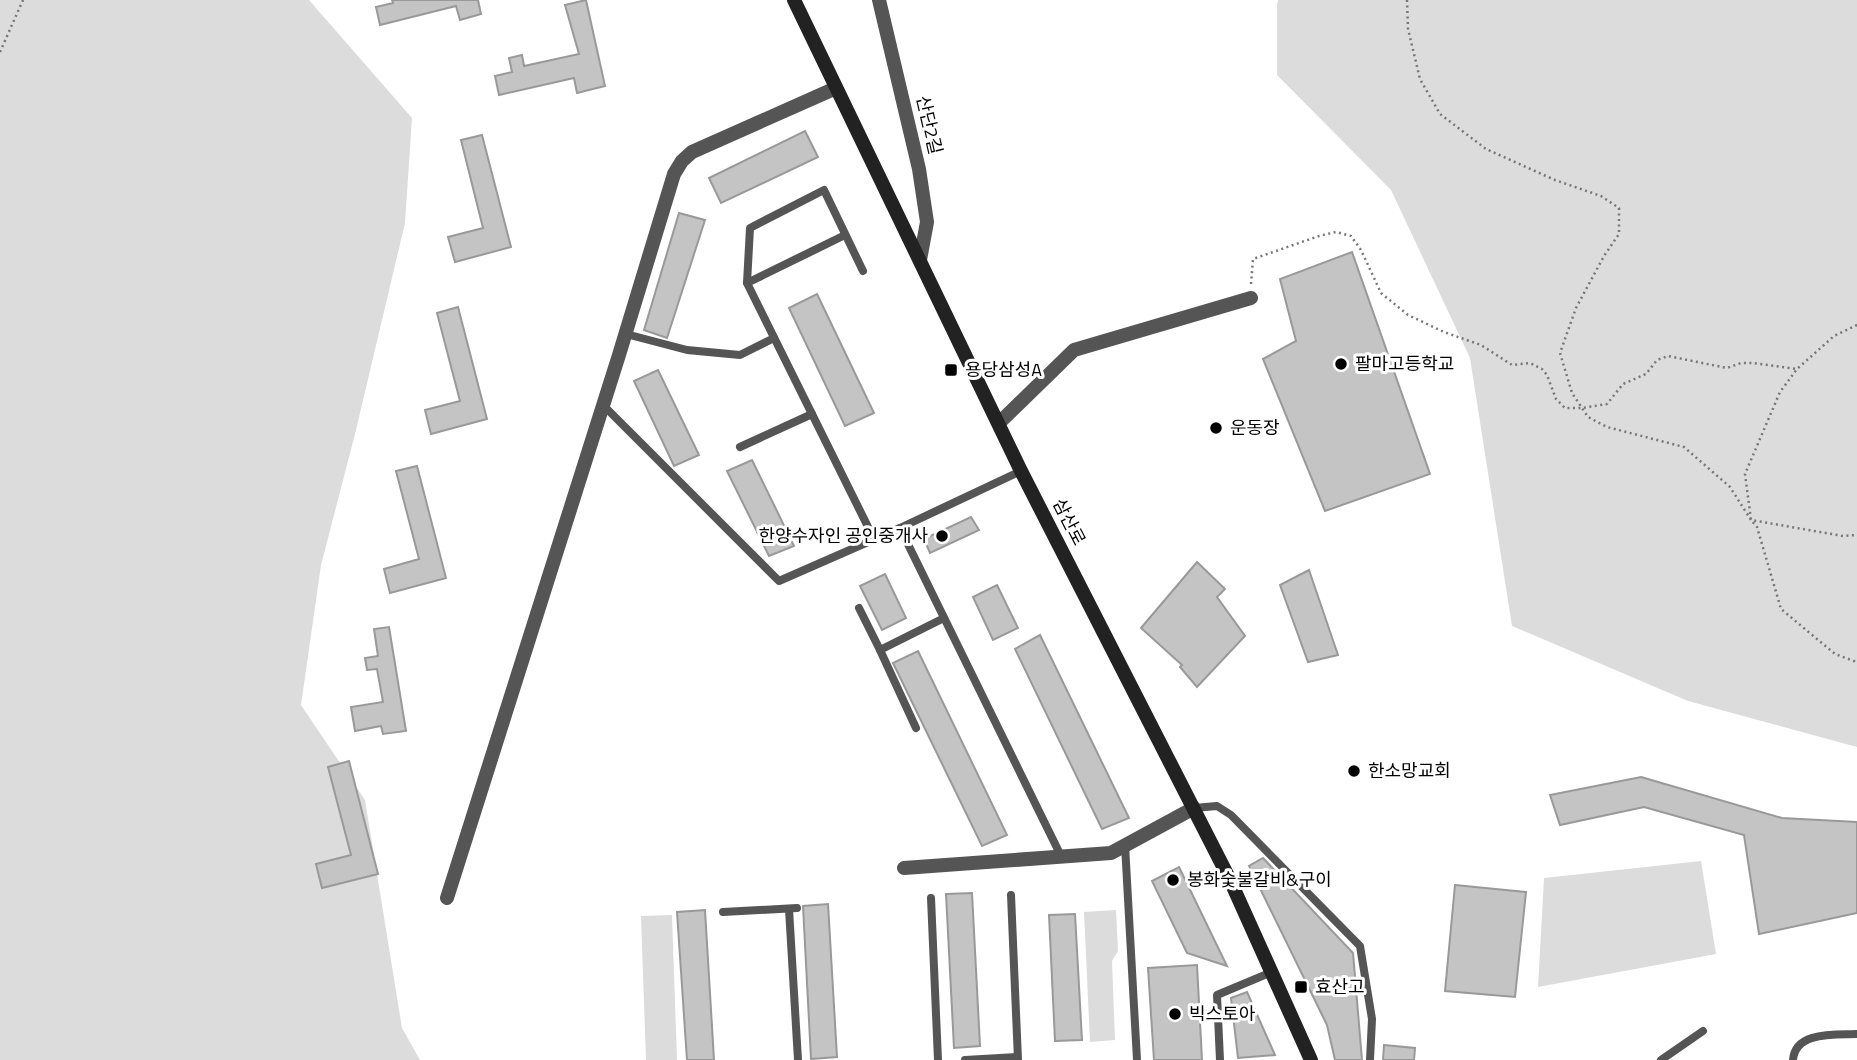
<svg xmlns="http://www.w3.org/2000/svg" width="1857" height="1060" font-family="'Titillium Web','Noto Sans KR',sans-serif">
	<style>
		.green { fill: #dcdcdc }
		.building { fill: #c4c4c4; stroke: #999; stroke-width: 2 }
		.lines { fill: none; stroke-linecap: round; stroke-linejoin: round }
		.path { stroke: #777; stroke-width: 2.5; stroke-dasharray: 2 3.5; stroke-linecap: butt }
		.lane { stroke: #555; stroke-width: 8 }
		.street { stroke: #555; stroke-width: 14 }
		.secondary { stroke: #222; stroke-width: 14 }
		.poi-dot { fill: #000; stroke: #fff; stroke-width: 2.5 }
		.labels { text-anchor: middle; stroke-width: 6; stroke-linejoin: round; paint-order: stroke }
		.street-label { font-size: 18px; fill: #000; stroke: #fff }
		.poi-label { font-size: 18px; fill: #000; stroke: #fff; text-anchor: start }
	</style>
	<rect width="100%" height="100%" fill="#fff"/>
	<!-- green -->
	<g class="green">
		<polygon points="0,0 309,0 412,118 405,223 355,434 321,565 301,705 365,800 402,1028 420,1060 0,1060"/>
		<polygon points="1278,0 1857,0 1857,747 1688,701 1512,626 1470,358 1391,190 1277,75 1277,4"/>
		<polygon points="1701,861 1716,954 1538,987 1544,878"/>
		<polygon points="1116,910 1118,951 1112,961 1115,1040 1090,1042 1084,912"/>
		<polygon points="672,915 677,1060 646,1060 641,916"/>
	</g>
	<!-- building -->
	<g class="building">
		<polygon points="392,0 478,0 481,14 460,20 456,6 380,25 376,7 393,3"/>
		<polygon points="586,0 605,86 577,93 574,78 499,95 495,76 512,72 509,58 522,55 524,66 579,54 565,5"/>
		<polygon points="805,131 818,157 721,203 709,178"/>
		<polygon points="482,135 511,247 455,262 448,237 483,228 461,140"/>
		<polygon points="679,213 705,220 667,338 644,330"/>
		<polygon points="1352,252 1430,474 1325,511 1263,359 1296,341 1280,279"/>
		<polygon points="817,294 874,413 845,426 789,308"/>
		<polygon points="458,307 487,419 431,434 425,410 460,401 437,313"/>
		<polygon points="658,370 699,455 674,466 634,381"/>
		<polygon points="752,460 794,546 769,556 727,471"/>
		<polygon points="417,466 446,578 390,593 384,569 419,559 396,471"/>
		<polygon points="971,517 979,530 930,553 924,539"/>
		<polygon points="1197,562 1225,589 1217,597 1245,636 1197,687 1180,667 1182,665 1141,628"/>
		<polygon points="1309,570 1338,655 1308,662 1280,585"/>
		<polygon points="885,574 906,618 882,630 860,586"/>
		<polygon points="997,585 1018,628 993,640 973,597"/>
		<polygon points="389,627 406,731 383,734 381,726 355,731 351,707 383,702 377,669 367,670 365,658 378,656 374,629"/>
		<polygon points="1040,635 1129,818 1102,829 1015,649"/>
		<polygon points="918,651 1007,835 982,846 893,663"/>
		<polygon points="349,761 378,874 322,888 316,864 351,855 328,767"/>
		<polygon points="1641,777 1782,818 1857,822 1857,913 1759,934 1744,835 1644,807 1560,825 1550,795"/>
		<polygon points="1263,858 1353,953 1362,1060 1335,1060 1327,1025 1249,866"/>
		<polygon points="1179,867 1227,966 1187,953 1152,881"/>
		<polygon points="1455,885 1526,892 1515,997 1445,991"/>
		<polygon points="972,893 980,1046 954,1048 946,894"/>
		<polygon points="828,904 837,1057 811,1059 803,906"/>
		<polygon points="705,910 714,1060 687,1060 677,912"/>
		<polygon points="1075,914 1082,1040 1055,1041 1049,915"/>
		<polygon points="1197,965 1202,1060 1154,1060 1148,968"/>
		<polygon points="1247,992 1275,1055 1238,1058 1231,998"/>
		<polygon points="1384,1045 1415,1048 1414,1060 1383,1060"/>
	</g>
	<g class="lines">
		<!-- path -->
		<g class="path">
			<polyline points="1407,0 1408,29 1420,79 1440,114 1486,149 1555,180 1601,196 1619,208 1619,234 1604,256 1576,308 1560,353 1572,393 1588,417 1607,427 1684,447 1730,487 1751,520 1843,536 1857,535"/>
			<polyline points="0,52 23,0"/>
			<polyline points="1251,284 1253,259 1319,236 1336,232 1351,236 1361,250 1381,293 1408,315 1444,332 1481,345 1512,365 1530,363 1542,369 1547,375 1556,399 1565,408 1582,408 1607,404 1623,384 1646,374 1657,360 1668,356 1727,368 1741,363 1753,363 1797,369"/>
			<polyline points="1857,325 1834,336 1797,369 1780,392 1745,474 1751,520 1757,527 1781,609 1835,654 1854,661 1857,664"/>
		</g>
		<!-- lane -->
		<g class="lane">
			<polyline points="863,271 824,190 750,228 747,283 874,539"/>
			<polyline points="747,283 845,235"/>
			<polyline points="626,334 687,350 740,355 774,338"/>
			<polyline points="603,405 779,581 900,528"/>
			<polyline points="740,447 812,414"/>
			<polyline points="1021,471 900,528 1061,856"/>
			<polyline points="859,608 880,650"/>
			<polyline points="916,728 880,650 944,618"/>
			<polyline points="1194,808 1217,806 1231,815 1360,946 1372,1019 1370,1060"/>
			<polyline points="1125,845 1137,1060"/>
			<polyline points="1011,895 1018,1060"/>
			<polyline points="931,898 938,1060"/>
			<polyline points="789,909 798,1060"/>
			<polyline points="723,912 797,908"/>
			<polyline points="965,1060 1017,1057"/>
			<polyline points="1220,1060 1217,995 1272,972"/>
			<polyline points="1661,1060 1703,1031"/>
			<path d="M1793,1060C1795,1031 1835,1035 1857,1034"/>
		</g>
		<!-- street -->
		<g class="street">
			<polyline points="879,0 919,169 927,222 920,260"/>
			<polyline points="999,423 1074,350 1251,298"/>
			<polyline points="904,868 1111,853 1194,808"/>
			<polyline points="447,898 619,355 674,174 682,161 692,152 836,88"/>
		</g>
		<!-- secondary -->
		<polyline class="secondary" points="794,0 1021,471 1230,880 1311,1060"/>
	</g>
	<!-- markers -->
	<g class="poi-dot">
		<circle cx="1341" cy="364" r="7"/>
		<rect x="944" y="363" width="14" height="14" rx="3.5"/>
		<circle cx="1216" cy="428" r="7"/>
		<circle cx="942" cy="536" r="7"/>
		<circle cx="1354" cy="771" r="7"/>
		<circle cx="1173" cy="880" r="7"/>
		<rect x="1294" y="980" width="14" height="14" rx="3.5"/>
		<circle cx="1175" cy="1014" r="7"/>
	</g>
	<g class="labels">
		<!-- street labels -->
		<g class="street-label">
			<text transform="translate(929 125) rotate(77)" y="6">산단2길</text>
			<text transform="translate(1069 522) rotate(63)" y="6">삼산로</text>
		</g>
		<!-- poi labels -->
		<g class="poi-label">
			<text x="1355" y="370">팔마고등학교</text>
			<text x="965" y="376">용당삼성A</text>
			<text x="1230" y="434">운동장</text>
			<text x="928" y="542" text-anchor="end">한양수자인 공인중개사</text>
			<text x="1368" y="777">한소망교회</text>
			<text x="1187" y="886">봉화숯불갈비&amp;구이</text>
			<text x="1315" y="993">효산고</text>
			<text x="1189" y="1020">빅스토아</text>
		</g>
	</g>
</svg>
